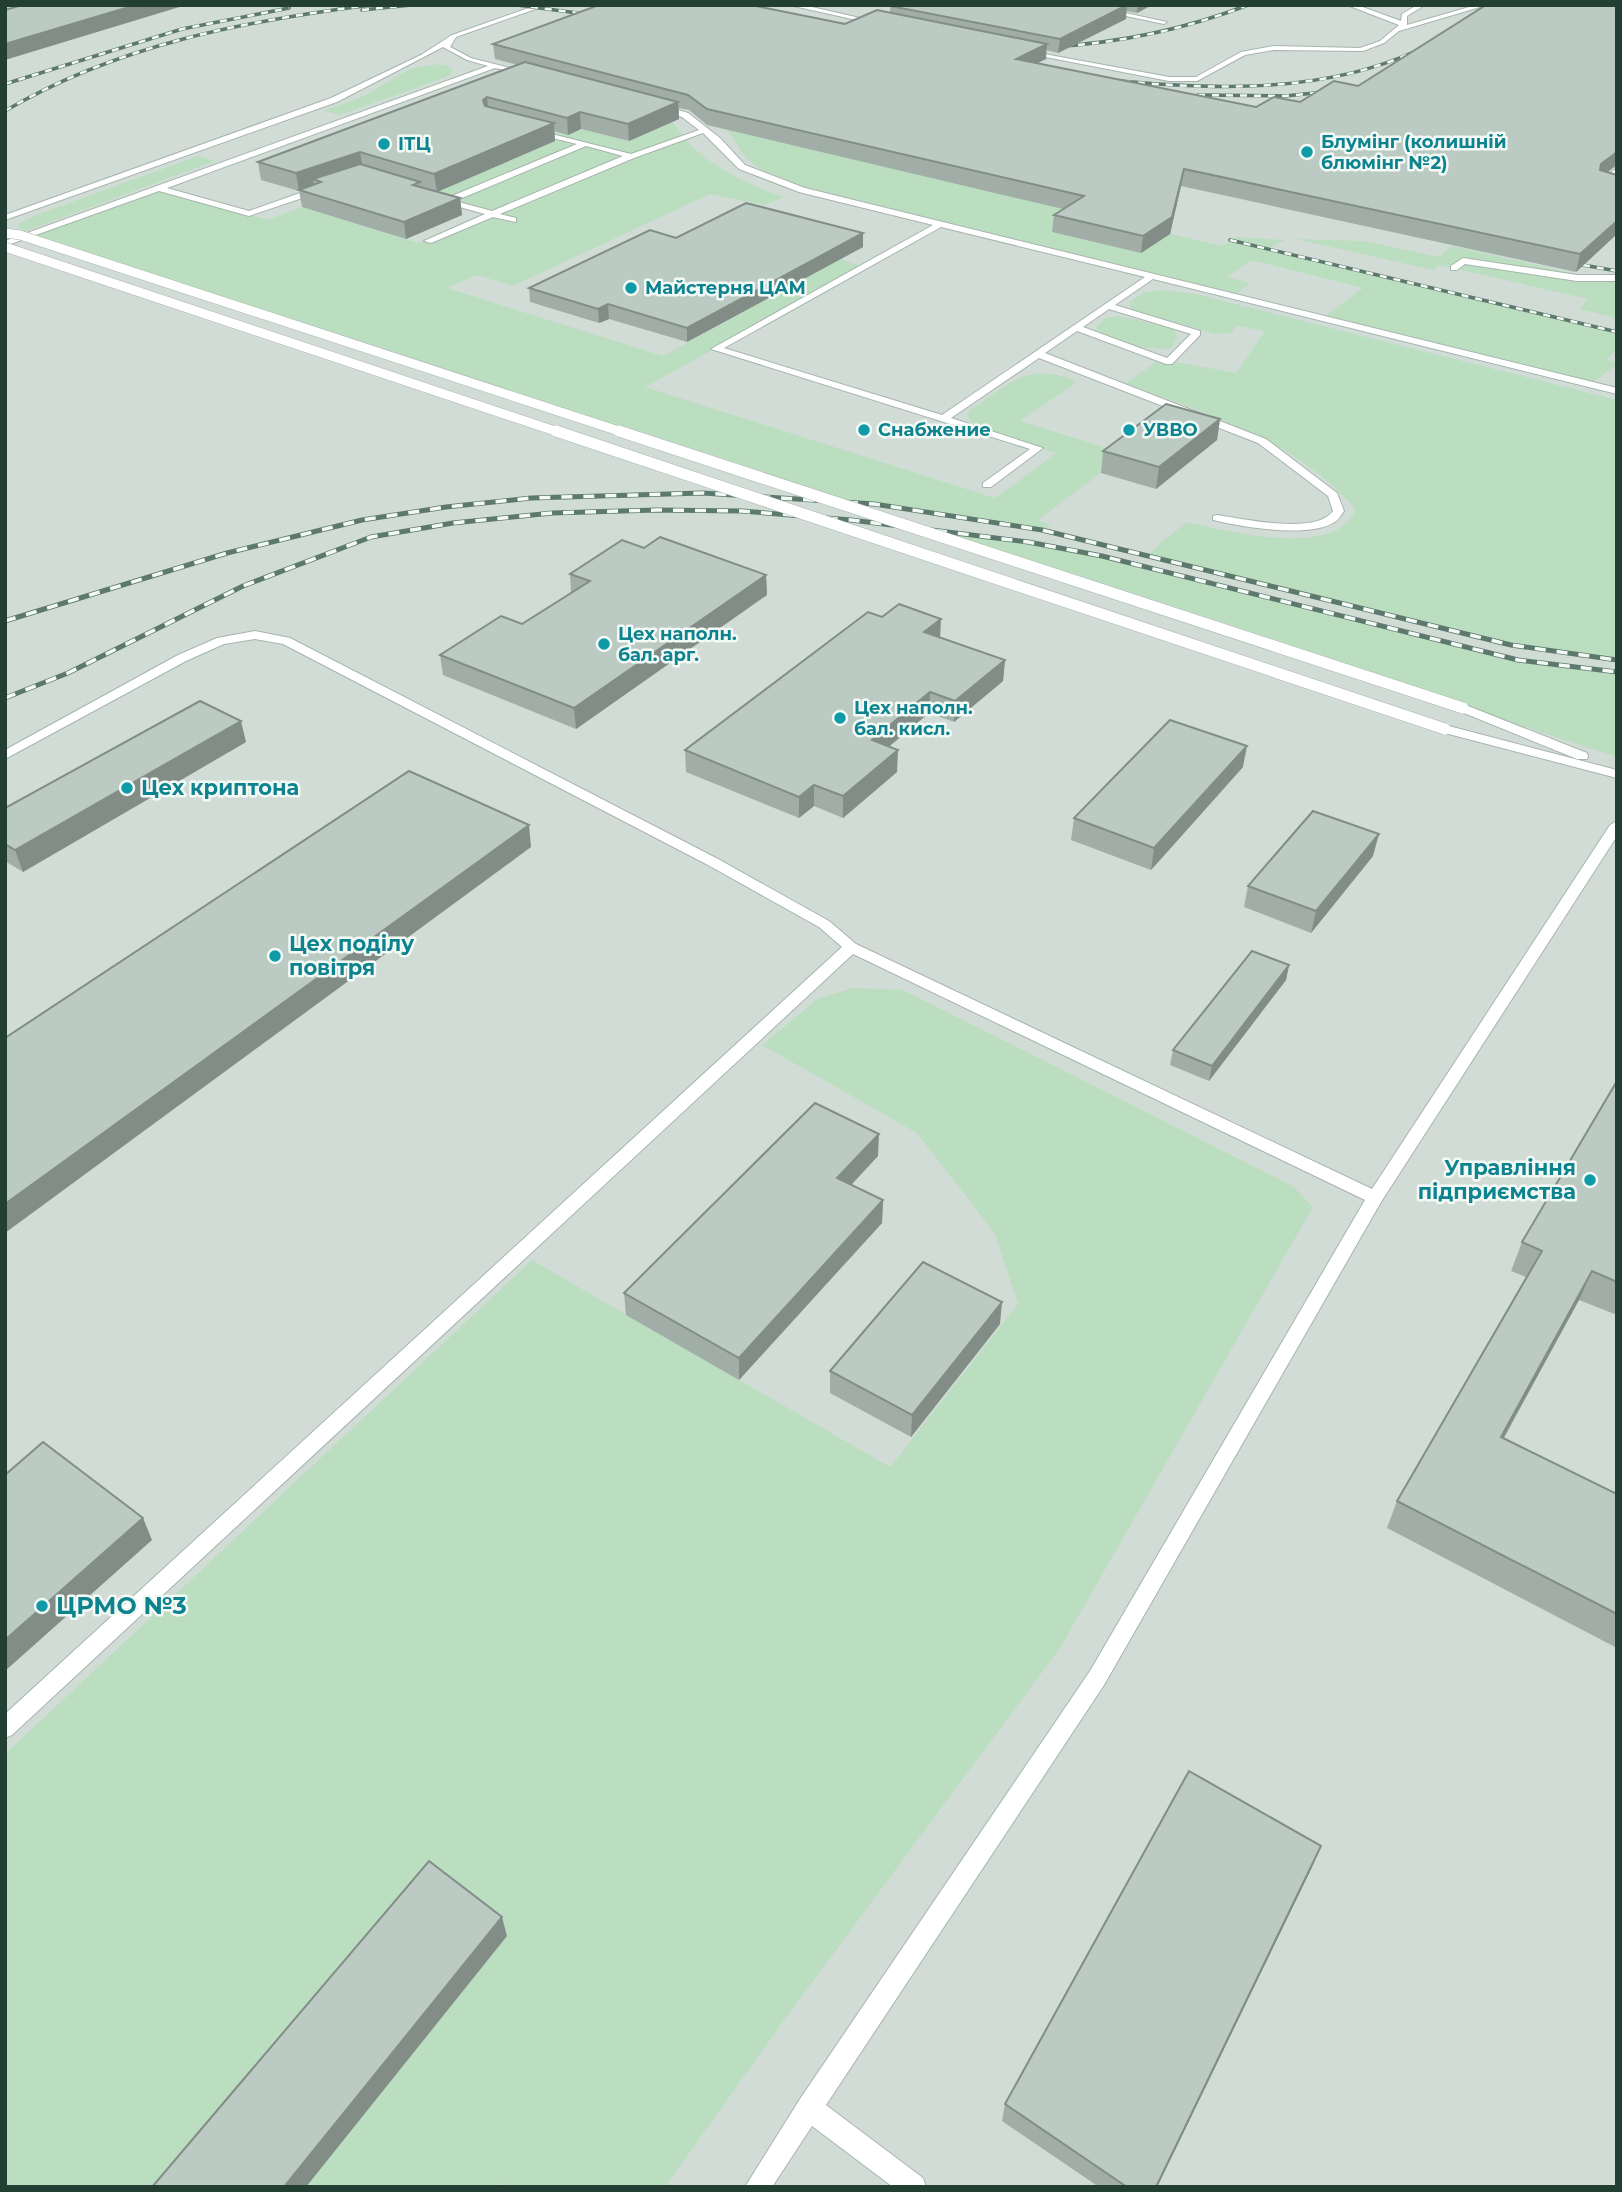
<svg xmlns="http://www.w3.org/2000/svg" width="1622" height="2192" font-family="Montserrat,sans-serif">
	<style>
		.built { fill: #d1dcd6 }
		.green { fill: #bcdec0 }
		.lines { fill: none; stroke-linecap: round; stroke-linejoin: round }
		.lane-casing { stroke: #a6b5ad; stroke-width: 2 }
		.lane { fill: #fff; fill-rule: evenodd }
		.rail-far1-casing { stroke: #5d796e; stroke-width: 3.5 }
		.rail-casing { stroke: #5d796e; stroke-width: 5 }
		.rail-far1 { stroke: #f3f9f5; stroke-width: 2.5; stroke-dasharray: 7; stroke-linecap: butt }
		.rail { stroke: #f3f9f5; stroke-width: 3.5; stroke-dasharray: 11; stroke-linecap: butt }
		.lane-bridge-far1-casing { stroke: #a6b5ad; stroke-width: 10; stroke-linecap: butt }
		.lane-bridge-casing { stroke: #a6b5ad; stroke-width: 12; stroke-linecap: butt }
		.lane-bridge-far1 { stroke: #fff; stroke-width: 9 }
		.lane-bridge { stroke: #fff; stroke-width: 11 }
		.wall { fill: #a1aea7; fill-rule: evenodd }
		.shaded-wall { fill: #838d88 }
		.building { fill: #bbcac2; stroke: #838d88; stroke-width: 2 }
		.culture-dot { fill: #0f9aa8; stroke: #f3f9f5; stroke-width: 2.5 }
		.labels { text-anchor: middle; stroke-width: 5; stroke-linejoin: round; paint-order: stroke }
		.far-culture-label { font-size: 18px; font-weight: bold; fill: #0d838f; stroke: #f3f9f5; text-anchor: start }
		.culture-label { font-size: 21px; font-weight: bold; fill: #0d838f; stroke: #f3f9f5; text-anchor: start }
		.near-culture-label { font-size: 24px; font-weight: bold; fill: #0d838f; stroke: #f3f9f5; text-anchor: start }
	</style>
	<rect width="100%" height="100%" fill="#e3ede7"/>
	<!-- built -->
	<rect class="built" x="5" y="5" width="1612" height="2182"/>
	<!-- green -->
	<g class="green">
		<polygon points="438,64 448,66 453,71 449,76 340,115 324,111 364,96 410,69"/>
		<path d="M518,114L629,141L672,122C680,130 685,140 693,147C718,171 752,186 784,197L765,205L710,194L513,286L477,275L447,288L663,356L839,259L864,267L645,387L995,498L1056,453L976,428L968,418L969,411C1010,384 1024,362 1075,380L1073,385L1020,421L1126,454L1038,520L1051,525L1042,530C971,516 900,504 827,500L26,237L158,188L268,220L302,207L418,243L489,213L362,174Z"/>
		<path d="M726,129L1083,213L1140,253L1170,234L1223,246L1237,237L1285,240L1268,249L1617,332V349L1607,359L1617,364L1591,384L1323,318L1363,288L1251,260L1227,277L1250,283L1234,296L802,190C784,182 758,172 745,156C738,148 734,138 726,129Z"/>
		<polygon points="198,156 215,161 26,231 20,229 18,224 36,215"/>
		<polygon points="1296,239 1364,241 1439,257 1452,246 1617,283 1617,318 1579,309 1588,299 1439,265 1433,270"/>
		<path d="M1164,290L1196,294L1617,400V659L1511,645L1148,556L1162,541L1187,522C1224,531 1316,553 1346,523C1350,520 1353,514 1356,510C1296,439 1209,416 1126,383L1160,359L1236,373L1265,331L1237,326L1231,333L1215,334L1131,309L1129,302L1145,292Z"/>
		<polygon points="1118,316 1175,329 1177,339 1170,349 1142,348 1098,331 1096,328 1104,319"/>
		<polygon points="911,527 1028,542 1102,556 1518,660 1617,672 1617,757"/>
		<polygon points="853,988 903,990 1293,1186 1313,1207 1060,1648 793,2008 665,2187 504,2187 499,2182 496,2187 5,2187 5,1754 532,1260 890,1467 1018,1304 995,1234 917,1133 762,1045 817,999"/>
	</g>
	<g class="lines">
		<defs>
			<g id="lane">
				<polygon points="537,5 547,5 456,37 450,47 471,58 530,73 530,75 495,68 167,188 249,211 317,187 323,187 323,191 249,216 159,191 5,246 5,241 488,66 467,60 443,47 337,102 5,220 5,215 331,98 421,55 452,35"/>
				<polygon points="789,5 803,5 882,23 879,25"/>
				<polygon points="1074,5 1088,5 1167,22 1164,24"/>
				<polygon points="1347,5 1357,5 1401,21 1402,14 1417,5 1425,5 1407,16 1407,25 1476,5 1480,7 1399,31 1384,43 1363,51 1274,50 1245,55 1197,81 1169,81 1025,53 1028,51 1169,77 1196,77 1241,52 1274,46 1360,48 1380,41 1399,25"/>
				<path d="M658,104L688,113L720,138L745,165L805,188L1617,388V394L1153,279L1115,305L1200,331V335L1172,364H1166L1077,331L1045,353L1266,439L1337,493L1344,511C1341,515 1338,521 1333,523C1307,538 1242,527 1213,520V516L1217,515C1244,519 1316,535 1333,511L1328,496L1258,443L1039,358L951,418L1043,448L991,487H983V483L1030,449L711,349L933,225L799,192L739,169L703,133L634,158L500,214L516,218V222L493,217L431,243L424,241L485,214L438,201V197L447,198L577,144L532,133V129L631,154L699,130L682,117L655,108ZM586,146L623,156L492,211L455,201ZM941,227L1145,277L942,415L724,348ZM1109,309L1191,334L1167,358L1083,327Z"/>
				<polygon points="1614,170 1617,170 1617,176 1607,184 1617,187 1617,191 1598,187 1598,183"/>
				<polygon points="1463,258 1577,275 1617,275 1617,281 1577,281 1465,264 1457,270 1451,270 1451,266"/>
				<polygon points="255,631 290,638 718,859 829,921 856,944 1372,1189 1610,825 1617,821 1617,836 1381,1202 1104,1685 826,2105 923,2178 926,2187 893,2187 812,2126 772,2187 745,2187 800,2099 1090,1671 1365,1200 853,954 12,1735 5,1738 5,1714 842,947 819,927 708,865 283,644 255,639 224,644 186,661 5,759 5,750 178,655 217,638"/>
				<polygon points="1463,704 1587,753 1588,756 1587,759 1577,759 1459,711 1457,708"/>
				<polygon points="1445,725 1617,770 1617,778 1441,732 1439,729"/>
			</g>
		</defs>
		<!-- lane casing -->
		<use href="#lane" class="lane-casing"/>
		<!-- lane -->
		<use href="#lane" class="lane"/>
		<defs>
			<g id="rail-far1">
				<polyline points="517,5 600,16"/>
				<polyline points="362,10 411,5"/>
				<path d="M1050,47C1120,43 1183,30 1248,5"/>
				<path d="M1110,80C1211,90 1322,94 1416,51"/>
				<polyline points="5,84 182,29 289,8"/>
				<polyline points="1198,95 1285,96 1334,91"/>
				<path d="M5,111C117,45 244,21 371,5"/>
				<polyline points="1230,240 1617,332"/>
				<polyline points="1583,265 1617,271"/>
			</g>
			<g id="rail">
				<polyline points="5,621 227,553 362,520 446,507 531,498 703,493 874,504 1042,530 1511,645 1617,660"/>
				<polyline points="5,698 68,673 243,586 371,537 453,523 552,513 657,510 742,511 851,520 1028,542 1102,556 1518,660 1617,672"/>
			</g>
		</defs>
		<!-- rail-far1 casing -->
		<use href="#rail-far1" class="rail-far1-casing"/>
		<!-- rail casing -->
		<use href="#rail" class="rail-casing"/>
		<!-- rail-far1 -->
		<use href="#rail-far1" class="rail-far1"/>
		<!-- rail -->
		<use href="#rail" class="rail"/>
		<defs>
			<g id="lane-bridge-far1">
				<polyline points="5,233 20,235 625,433"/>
				<polyline points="5,247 561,433"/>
			</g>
			<g id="lane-bridge">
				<polyline points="556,431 1445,729"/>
				<polyline points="619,431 1463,708"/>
			</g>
		</defs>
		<!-- lane-bridge-far1 casing -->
		<use href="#lane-bridge-far1" class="lane-bridge-far1-casing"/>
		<!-- lane-bridge casing -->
		<use href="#lane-bridge" class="lane-bridge-casing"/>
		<!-- lane-bridge-far1 -->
		<use href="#lane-bridge-far1" class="lane-bridge-far1"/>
		<!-- lane-bridge -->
		<use href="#lane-bridge" class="lane-bridge"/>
	</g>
	<!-- wall -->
	<g class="wall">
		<path d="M891,5H1187L1151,6L1137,13L1126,11V19L1058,53L1046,50V59L1037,63L1256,107L1300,102L1358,86L1617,5V234L1576,272L1181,186L1170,234L1141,253L1052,232L1054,215L1063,209L707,125L689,110L679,108V119L629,141L581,129L568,135L554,131L555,141L437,192L460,198L462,215L406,239L302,207L299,191L261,180L258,162L518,65L495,59L493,44L845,24L890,13V6ZM1614,167L1617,169L1615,175L1607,172Z"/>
		<polygon points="863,233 863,247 687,342 609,319 599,323 530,302 529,288 676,238"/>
		<polygon points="1220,419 1217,440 1156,489 1101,473 1103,451"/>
		<polygon points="644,548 766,575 767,595 576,729 443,675 440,655 522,624 571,593 570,574"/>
		<polygon points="940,637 1005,660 1003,681 954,722 929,713 889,747 897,772 843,818 814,806 799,818 686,772 685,750"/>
		<polygon points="246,742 23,872 5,861 5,808"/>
		<polygon points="1243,767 1151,870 1071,840 1074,818"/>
		<polygon points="1373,856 1311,933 1244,907 1248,886"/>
		<polygon points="1289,965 1286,980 1209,1081 1170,1065 1173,1050"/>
		<polygon points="1617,1081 1617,1315 1579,1300 1504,1438 1617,1494 1617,1648 1387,1528 1397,1501 1526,1277 1511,1271 1522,1242"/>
		<polygon points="878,1156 851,1185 883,1200 882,1223 739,1380 626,1315 624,1293"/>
		<polygon points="1000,1324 911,1437 830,1393 830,1371"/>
		<polygon points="1313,1865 1157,2187 1099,2187 1002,2121 1005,2104"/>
	</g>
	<!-- shaded-wall -->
	<g class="shaded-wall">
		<polygon points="136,5 186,5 5,60 5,44"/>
		<polygon points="1127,5 1126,19 1058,53 1060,39"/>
		<polygon points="1138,5 1151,5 1137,13"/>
		<polygon points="1047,44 1046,59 1015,74 1016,59"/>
		<polygon points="487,97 489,114 483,100"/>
		<polygon points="678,102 679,119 629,141 628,124"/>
		<polygon points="580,112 581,129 568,135 567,118"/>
		<polygon points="554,123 555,141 437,192 434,174"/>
		<polygon points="360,152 363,169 313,179 314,186 299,191 296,173"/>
		<polygon points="1617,152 1617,157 1614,167 1596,181 1601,164"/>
		<polygon points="1184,169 1181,186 1170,234 1141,253 1143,236"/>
		<polygon points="460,198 462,215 406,239 404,222"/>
		<polygon points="1617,221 1617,234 1576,272 1580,254"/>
		<polygon points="863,233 863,247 687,342 687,328"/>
		<polygon points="608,304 609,319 599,323 598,309"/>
		<polygon points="1220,419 1217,440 1156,489 1159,467"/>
		<polygon points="766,575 767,595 576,729 574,708"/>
		<polygon points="941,619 940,639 924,632"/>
		<polygon points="1005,660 1003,681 954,722 955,701"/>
		<polygon points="930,692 929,713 871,761 872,740"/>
		<polygon points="241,721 246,742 23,872 15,850"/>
		<polygon points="1247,746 1243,767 1151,870 1154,848"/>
		<polygon points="898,750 897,772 843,818 843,796"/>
		<polygon points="814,785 814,806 799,818 799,797"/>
		<polygon points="529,825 531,847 5,1233 5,1204"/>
		<polygon points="1379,834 1373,856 1311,933 1316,911"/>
		<polygon points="1289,965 1286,980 1209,1081 1212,1066"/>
		<polygon points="879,1134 878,1156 837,1200 837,1178"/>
		<polygon points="883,1200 882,1223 739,1380 739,1358"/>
		<polygon points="1592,1271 1579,1300 1489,1464 1501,1437"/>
		<polygon points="1002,1302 1000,1324 911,1437 912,1415"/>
		<polygon points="143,1518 152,1540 5,1671 5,1640"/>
		<polygon points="1321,1846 1313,1865 1157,2187 1156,2187"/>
		<polygon points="502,1917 507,1936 306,2187 284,2187"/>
	</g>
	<!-- building -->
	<g class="building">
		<polygon points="22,5 136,5 5,44 5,10"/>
		<polygon points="599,5 751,5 845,24 877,10 1047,44 1016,59 1256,107 1274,97 1300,102 1334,81 1358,86 1486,5 1617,5 1617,152 1601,164 1600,170 1617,175 1617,221 1580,254 1184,169 1172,217 1143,236 1054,215 1084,196 707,109 688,95 493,44"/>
		<polygon points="891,5 1127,5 1060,39 890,6"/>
		<polygon points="525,62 678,102 628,124 580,112 567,118 487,97 483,100 485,106 554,123 434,174 360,152 296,173 258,162"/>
		<polygon points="360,164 420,182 413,185 460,198 404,222 299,190 321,182 313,179"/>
		<polygon points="746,203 863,233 687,328 608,304 598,309 529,288 650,230 676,238"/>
		<polygon points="1166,404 1220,419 1159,467 1103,451"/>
		<polygon points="660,537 766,575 574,708 440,655 501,616 522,624 590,581 570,574 622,540 644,548"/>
		<polygon points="899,604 941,619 924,632 1005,660 955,701 930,692 872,740 898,750 843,796 814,785 799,797 685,750 868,612 882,617"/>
		<polygon points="200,701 241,721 15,850 5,844 5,808"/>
		<polygon points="1170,720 1247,746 1154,848 1074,818"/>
		<polygon points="409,771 529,825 5,1204 5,1038"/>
		<polygon points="1313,811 1379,834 1316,911 1248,886"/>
		<polygon points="1252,951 1289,965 1212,1066 1173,1050"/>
		<polygon points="1617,1081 1617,1282 1592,1271 1501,1437 1617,1494 1617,1614 1397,1501 1542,1251 1522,1242"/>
		<polygon points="815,1103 879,1134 837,1178 883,1200 739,1358 624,1293"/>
		<polygon points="923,1262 1002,1302 912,1415 830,1371"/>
		<polygon points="43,1442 143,1518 5,1640 5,1475"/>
		<polygon points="1189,1771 1321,1846 1156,2187 1127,2187 1005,2104"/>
		<polygon points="429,1861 502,1917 284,2187 152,2187"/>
	</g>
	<!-- markers -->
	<g class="culture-dot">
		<circle cx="384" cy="144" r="7"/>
		<circle cx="1307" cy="152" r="7"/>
		<circle cx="631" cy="288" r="7"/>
		<circle cx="864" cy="430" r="7"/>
		<circle cx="1129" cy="430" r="7"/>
		<circle cx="604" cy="644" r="7"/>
		<circle cx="840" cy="718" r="7"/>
		<circle cx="127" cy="788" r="7"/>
		<circle cx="275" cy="956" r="7"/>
		<circle cx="1590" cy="1180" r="7"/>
		<circle cx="42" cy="1606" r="7"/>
	</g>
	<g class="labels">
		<!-- far-culture labels -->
		<g class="far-culture-label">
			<text x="1321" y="148">Блумінг (колишній<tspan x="1321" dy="21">блюмінг №2)</tspan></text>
			<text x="398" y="150">ІТЦ</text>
			<text x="645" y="294">Майстерня ЦАМ</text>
			<text x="878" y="436">Снабжение</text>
			<text x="1143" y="436">УВВО</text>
			<text x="618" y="640">Цех наполн.<tspan x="618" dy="21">бал. арг.</tspan></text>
			<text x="854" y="714">Цех наполн.<tspan x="854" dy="21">бал. кисл.</tspan></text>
		</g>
		<!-- culture labels -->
		<g class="culture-label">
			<text x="141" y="795">Цех криптона</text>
			<text x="289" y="951">Цех поділу<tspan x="289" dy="24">повітря</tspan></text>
			<text x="1576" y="1175" text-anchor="end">Управління<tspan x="1576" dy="24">підприємства</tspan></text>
		</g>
		<!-- near-culture labels -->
		<g class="near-culture-label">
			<text x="56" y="1614">ЦРМО №3</text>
		</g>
	</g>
	<!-- border -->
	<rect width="1622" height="2192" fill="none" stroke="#233e33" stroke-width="14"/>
</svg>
